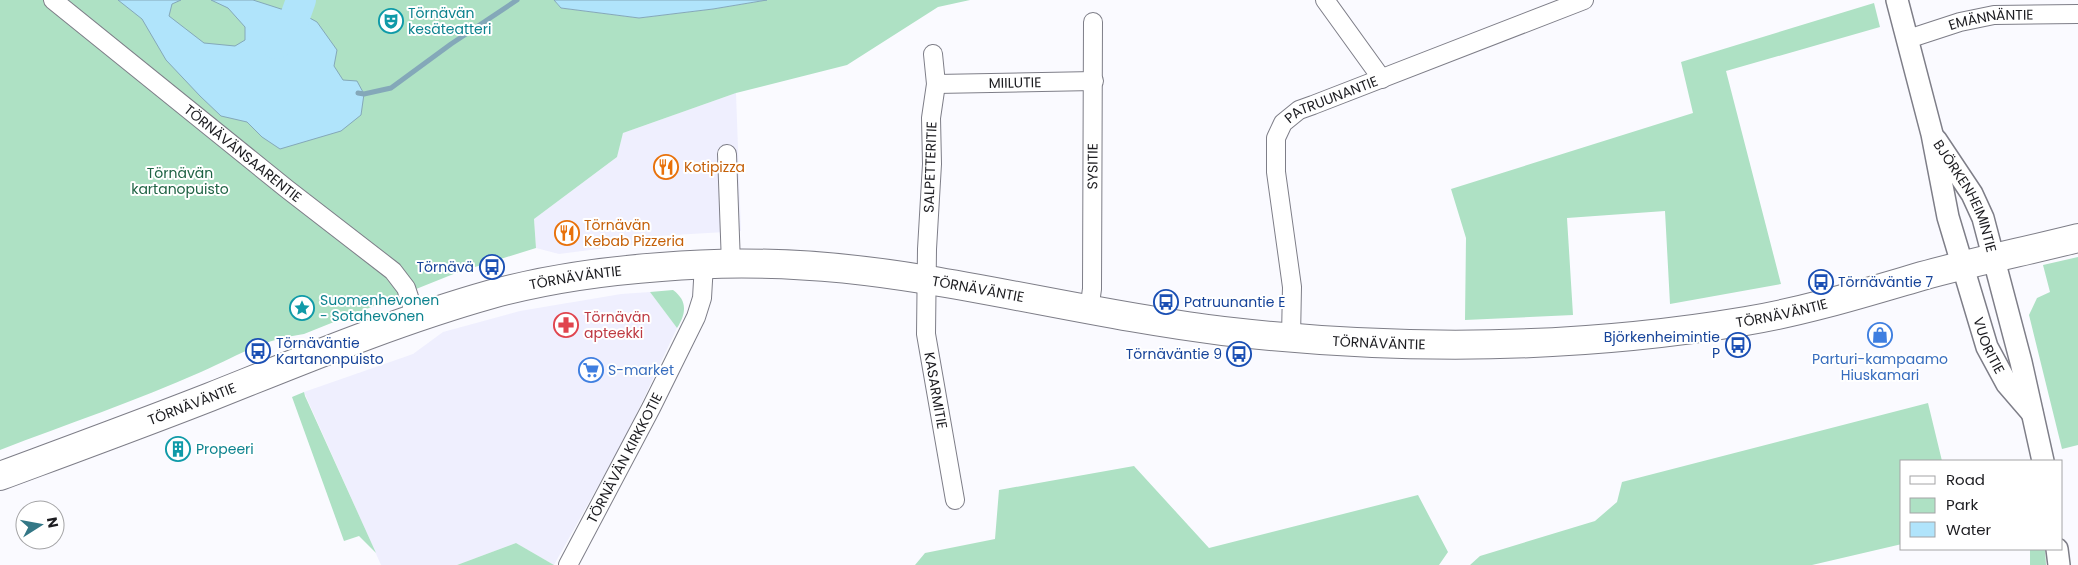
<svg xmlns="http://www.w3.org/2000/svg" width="2078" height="565" font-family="Poppins,sans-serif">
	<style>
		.built { fill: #efeffe }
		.green { fill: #aee1c4 }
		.water { fill: #b0e4fb; stroke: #84a8b9 }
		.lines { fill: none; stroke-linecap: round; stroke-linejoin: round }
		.stream { stroke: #84a8b9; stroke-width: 5 }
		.river { stroke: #b0e4fb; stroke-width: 30 }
		.minor-casing { stroke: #7e7e88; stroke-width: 20 }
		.tertiary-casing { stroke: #7e7e88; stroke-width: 24 }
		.primary-casing { stroke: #7e7e88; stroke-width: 30 }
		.minor { stroke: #fff; stroke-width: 18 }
		.tertiary { stroke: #fff; stroke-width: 21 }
		.primary { stroke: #fff; stroke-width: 28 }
		.labels { text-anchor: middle; stroke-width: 4; stroke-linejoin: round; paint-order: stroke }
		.culture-label { font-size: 14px; fill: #0d838f; stroke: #fff; text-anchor: start }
		.street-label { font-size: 14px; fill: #1c1c20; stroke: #fff }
		.food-label { font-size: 14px; fill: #c56008; stroke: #fff; text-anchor: start }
		.park-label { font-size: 14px; fill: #1f6344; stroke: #fff }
		.transit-label { font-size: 14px; fill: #164399; stroke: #fff; text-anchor: end }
		.health-label { font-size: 14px; fill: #be3a42; stroke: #fff; text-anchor: start }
		.shop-label { font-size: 14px; fill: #366cbe; stroke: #fff }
	</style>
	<rect width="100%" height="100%" fill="#fafaff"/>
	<!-- built -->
	<g class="built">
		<polygon points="736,93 741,231 658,236 644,243 559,254 536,248 534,219 617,157 623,133"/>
		<polygon points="650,292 677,328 626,436 554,565 516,543 457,565 381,565 304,392 413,354 443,332 520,311 621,294"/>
	</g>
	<!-- green -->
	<g class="green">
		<path d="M0,0H554L561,8L639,18L713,9L767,0H970L938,7L847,65L736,93L623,133L617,157L534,219L536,248L456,273L304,334C261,340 239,355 201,372C136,401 67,424 0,450Z"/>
		<polygon points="1874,3 1880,27 1726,71 1781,284 1670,304 1665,211 1567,218 1573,315 1465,320 1466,238 1451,189 1693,113 1681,62"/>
		<polygon points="2078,257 2078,445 2062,449 2029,315 2037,298 2050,292 2043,265"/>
		<path d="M673,290C688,301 686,314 677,328L650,292Z"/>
		<polygon points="304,392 305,396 376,553 359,536 344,541 292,397"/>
		<polygon points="1928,403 1942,461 1902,461 1902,544 1812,565 1470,565 1480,556 1595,521 1617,502 1622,482"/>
		<polygon points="1134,466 1209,548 1418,495 1448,552 1439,565 915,565 925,553 995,539 999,490"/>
		<polygon points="516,543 554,565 457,565"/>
		<polygon points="2030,549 2045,549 2046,565 2030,565"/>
	</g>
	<!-- water -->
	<g class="water">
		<polygon points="118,0 181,0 172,4 169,16 204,43 235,46 245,40 245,27 228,8 211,0 253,0 281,9 297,11 317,22 337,50 334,66 343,80 357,81 364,94 361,115 341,131 280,149 262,137 247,122 221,116 200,96 166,60 142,19"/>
		<polygon points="554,0 767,0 713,9 639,18 561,8"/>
	</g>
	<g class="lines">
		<!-- stream -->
		<polyline class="stream" points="358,93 364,94 391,88 451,44 517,0"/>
		<!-- river -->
		<polyline class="river" points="276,44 290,31 301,0"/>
		<defs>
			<g id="minor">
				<path id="s1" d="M53,0L287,189L393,271L406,288L416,318"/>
				<polyline points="1325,0 1382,79"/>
				<path id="s2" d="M1908,39L1960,22L1994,15L2078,14"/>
				<path id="s3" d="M933,54L936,84L931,118L932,164L927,249L926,334L955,500"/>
				<path id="s4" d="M936,84L1094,81"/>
				<polyline points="727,154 731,264"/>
				<path id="s5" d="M1089,310L1092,289L1093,22"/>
				<path id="s6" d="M1291,337L1292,287L1276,172V138L1283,123L1299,110L1313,105L1584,0"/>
				<path id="s7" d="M568,565L651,408L696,317L702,298L704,264"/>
			</g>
			<g id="tertiary">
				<path id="s8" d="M1897,0L1932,134L1948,217L1987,347L2007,384L2032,413"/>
				<path id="s9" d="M1936,140L1972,194L1983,218L2021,362L2043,461"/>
				<polyline points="2057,549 2059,565"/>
			</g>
			<g id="primary">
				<path id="s10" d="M0,476C70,450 141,424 210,397C303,360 396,321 492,294C547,279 605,271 661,267C749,259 840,265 928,280C1026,296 1124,319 1223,331C1397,351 1573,350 1746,321C1806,311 1864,293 1922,276C1973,262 2026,251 2078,238"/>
			</g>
		</defs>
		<!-- minor casing -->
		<use href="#minor" class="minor-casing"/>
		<!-- tertiary casing -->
		<use href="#tertiary" class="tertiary-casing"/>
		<!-- primary casing -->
		<use href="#primary" class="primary-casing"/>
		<!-- minor -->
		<use href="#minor" class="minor"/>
		<!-- tertiary -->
		<use href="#tertiary" class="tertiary"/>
		<!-- primary -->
		<use href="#primary" class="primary"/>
	</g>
	<!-- icons -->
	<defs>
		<symbol id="theatre-ring" viewBox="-11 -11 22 22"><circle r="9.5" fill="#fff" stroke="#0f9aa8" stroke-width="1.5"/><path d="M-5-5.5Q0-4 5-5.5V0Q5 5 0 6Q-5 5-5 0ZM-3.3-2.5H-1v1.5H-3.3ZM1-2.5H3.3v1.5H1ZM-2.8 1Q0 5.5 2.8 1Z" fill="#0f9aa8"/></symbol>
		<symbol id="restaurant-ring" viewBox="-11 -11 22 22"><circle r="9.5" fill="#fff" stroke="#e8710a" stroke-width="1.5"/><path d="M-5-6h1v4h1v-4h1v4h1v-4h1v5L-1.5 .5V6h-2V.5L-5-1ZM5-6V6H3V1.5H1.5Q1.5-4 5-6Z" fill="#e8710a"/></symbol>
		<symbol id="bus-ring" viewBox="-11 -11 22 22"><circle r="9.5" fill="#fff" stroke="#1a4fb4" stroke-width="1.5"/><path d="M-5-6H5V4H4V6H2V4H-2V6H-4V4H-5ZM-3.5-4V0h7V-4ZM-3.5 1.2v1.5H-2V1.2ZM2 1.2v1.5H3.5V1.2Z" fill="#1a4fb4"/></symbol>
		<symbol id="sight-ring" viewBox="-11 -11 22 22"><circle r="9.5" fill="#fff" stroke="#0f9aa8" stroke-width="1.5"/><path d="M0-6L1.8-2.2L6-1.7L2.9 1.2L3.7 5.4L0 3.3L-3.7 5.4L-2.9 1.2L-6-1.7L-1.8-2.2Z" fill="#0f9aa8"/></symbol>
		<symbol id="pharmacy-ring" viewBox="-11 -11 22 22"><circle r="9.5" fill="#fff" stroke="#e0444e" stroke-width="1.5"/><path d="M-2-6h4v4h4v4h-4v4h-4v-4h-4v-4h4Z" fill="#e0444e"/></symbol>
		<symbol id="shop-ring" viewBox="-11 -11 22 22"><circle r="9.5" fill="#fff" stroke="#3f7fe0" stroke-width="1.5"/><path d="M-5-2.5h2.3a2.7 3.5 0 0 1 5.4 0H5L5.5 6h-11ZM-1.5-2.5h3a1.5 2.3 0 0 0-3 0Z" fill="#3f7fe0"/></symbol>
		<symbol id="supermarket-ring" viewBox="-11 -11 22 22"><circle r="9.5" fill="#fff" stroke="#3f7fe0" stroke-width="1.5"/><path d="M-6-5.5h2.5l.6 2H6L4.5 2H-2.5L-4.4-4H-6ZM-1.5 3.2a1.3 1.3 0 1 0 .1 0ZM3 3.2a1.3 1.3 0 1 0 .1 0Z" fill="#3f7fe0"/></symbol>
		<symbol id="building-ring" viewBox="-11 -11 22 22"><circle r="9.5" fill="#fff" stroke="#0f9aa8" stroke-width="1.5"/><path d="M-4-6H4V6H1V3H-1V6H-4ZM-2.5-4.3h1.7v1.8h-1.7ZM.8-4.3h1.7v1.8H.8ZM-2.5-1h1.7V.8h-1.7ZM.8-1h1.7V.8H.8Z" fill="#0f9aa8"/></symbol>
	</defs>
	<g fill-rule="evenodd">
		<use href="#theatre-ring" x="377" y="7" width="28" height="28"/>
		<use href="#restaurant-ring" x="652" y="153" width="28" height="28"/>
		<use href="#restaurant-ring" x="553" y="219" width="28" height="28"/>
		<use href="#bus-ring" x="478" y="253" width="28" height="28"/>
		<use href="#bus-ring" x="1807" y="268" width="28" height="28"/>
		<use href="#bus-ring" x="1152" y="288" width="28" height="28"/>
		<use href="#sight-ring" x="288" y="294" width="28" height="28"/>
		<use href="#pharmacy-ring" x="552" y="311" width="28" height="28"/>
		<use href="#shop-ring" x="1866" y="321" width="28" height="28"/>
		<use href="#bus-ring" x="1724" y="331" width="28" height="28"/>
		<use href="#bus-ring" x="244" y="337" width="28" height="28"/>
		<use href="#bus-ring" x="1225" y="340" width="28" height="28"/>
		<use href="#supermarket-ring" x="577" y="356" width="28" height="28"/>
		<use href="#building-ring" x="164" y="435" width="28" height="28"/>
	</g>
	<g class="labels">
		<!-- culture labels -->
		<g class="culture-label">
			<text x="408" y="18">Törnävän<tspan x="408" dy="16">kesäteatteri</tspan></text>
			<text x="320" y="305">Suomenhevonen<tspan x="320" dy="16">- Sotahevonen</tspan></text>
			<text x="196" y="454">Propeeri</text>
		</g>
		<!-- street labels -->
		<g class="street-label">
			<text dy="5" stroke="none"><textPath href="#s2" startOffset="86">EMÄNNÄNTIE</textPath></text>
			<text dy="5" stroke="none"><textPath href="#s4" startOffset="79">MIILUTIE</textPath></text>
			<text dy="5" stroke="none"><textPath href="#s6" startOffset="271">PATRUUNANTIE</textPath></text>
			<text dy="5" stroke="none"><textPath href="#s1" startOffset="244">TÖRNÄVÄNSAARENTIE</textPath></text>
			<text transform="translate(930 167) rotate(-88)" y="5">SALPETTERITIE</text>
			<text dy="5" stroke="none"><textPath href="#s5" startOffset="144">SYSITIE</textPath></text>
			<text dy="5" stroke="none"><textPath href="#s9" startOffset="64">BJÖRKENHEIMINTIE</textPath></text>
			<text dy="5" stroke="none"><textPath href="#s10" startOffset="610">TÖRNÄVÄNTIE</textPath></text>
			<text dy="5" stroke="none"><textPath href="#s10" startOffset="1015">TÖRNÄVÄNTIE</textPath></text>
			<text dy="5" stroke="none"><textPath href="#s10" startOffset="1825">TÖRNÄVÄNTIE</textPath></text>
			<text dy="5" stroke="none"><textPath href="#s10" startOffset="1420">TÖRNÄVÄNTIE</textPath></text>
			<text dy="5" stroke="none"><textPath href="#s8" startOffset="358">VUORITIE</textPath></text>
			<text dy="5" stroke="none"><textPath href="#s3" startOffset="338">KASARMITIE</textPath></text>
			<text dy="5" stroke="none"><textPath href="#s10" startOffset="205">TÖRNÄVÄNTIE</textPath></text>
			<text dy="5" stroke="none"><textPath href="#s7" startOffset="121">TÖRNÄVÄN KIRKKOTIE</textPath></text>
		</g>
		<!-- food labels -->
		<g class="food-label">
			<text x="684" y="172">Kotipizza</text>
			<text x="584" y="230">Törnävän<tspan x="584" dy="16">Kebab Pizzeria</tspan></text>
		</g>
		<!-- park labels -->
		<g class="park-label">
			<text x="180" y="178">Törnävän<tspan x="180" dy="16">kartanopuisto</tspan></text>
		</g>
		<!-- transit labels -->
		<g class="transit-label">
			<text x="474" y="272">Törnävä</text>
			<text x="1838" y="287" text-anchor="start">Törnäväntie 7</text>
			<text x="1184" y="307" text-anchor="start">Patruunantie E</text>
			<text x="1720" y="342">Björkenheimintie<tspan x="1720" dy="16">P</tspan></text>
			<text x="276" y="348" text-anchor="start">Törnäväntie<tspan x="276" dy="16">Kartanonpuisto</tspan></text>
			<text x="1222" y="359">Törnäväntie 9</text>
		</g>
		<!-- health labels -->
		<g class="health-label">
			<text x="584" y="322">Törnävän<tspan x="584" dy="16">apteekki</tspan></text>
		</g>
		<!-- shop labels -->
		<g class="shop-label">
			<text x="1880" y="364">Parturi-kampaamo<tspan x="1880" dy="16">Hiuskamari</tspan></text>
			<text x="608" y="375" text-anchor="start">S-market</text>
		</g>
	</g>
	<!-- legend -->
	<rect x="1900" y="460" width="162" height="90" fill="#ffffff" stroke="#a4a4a6"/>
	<rect x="1910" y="476" width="25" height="8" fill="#ffffff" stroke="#a4a4a6"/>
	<text x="1946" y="485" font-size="15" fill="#1c1c20">Road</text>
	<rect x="1910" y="498" width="25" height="15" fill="#aee1c4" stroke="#a4a4a6"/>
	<text x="1946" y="510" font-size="15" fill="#1c1c20">Park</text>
	<rect x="1910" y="522" width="25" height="15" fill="#b0e4fb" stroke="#a4a4a6"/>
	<text x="1946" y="535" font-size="15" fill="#1c1c20">Water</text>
	<!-- north arrow -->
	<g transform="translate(40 525) rotate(79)"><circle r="24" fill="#ffffff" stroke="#a4a4a6"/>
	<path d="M0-4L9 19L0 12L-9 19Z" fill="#337786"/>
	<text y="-8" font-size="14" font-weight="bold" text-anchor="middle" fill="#1c1c20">N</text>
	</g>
</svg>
